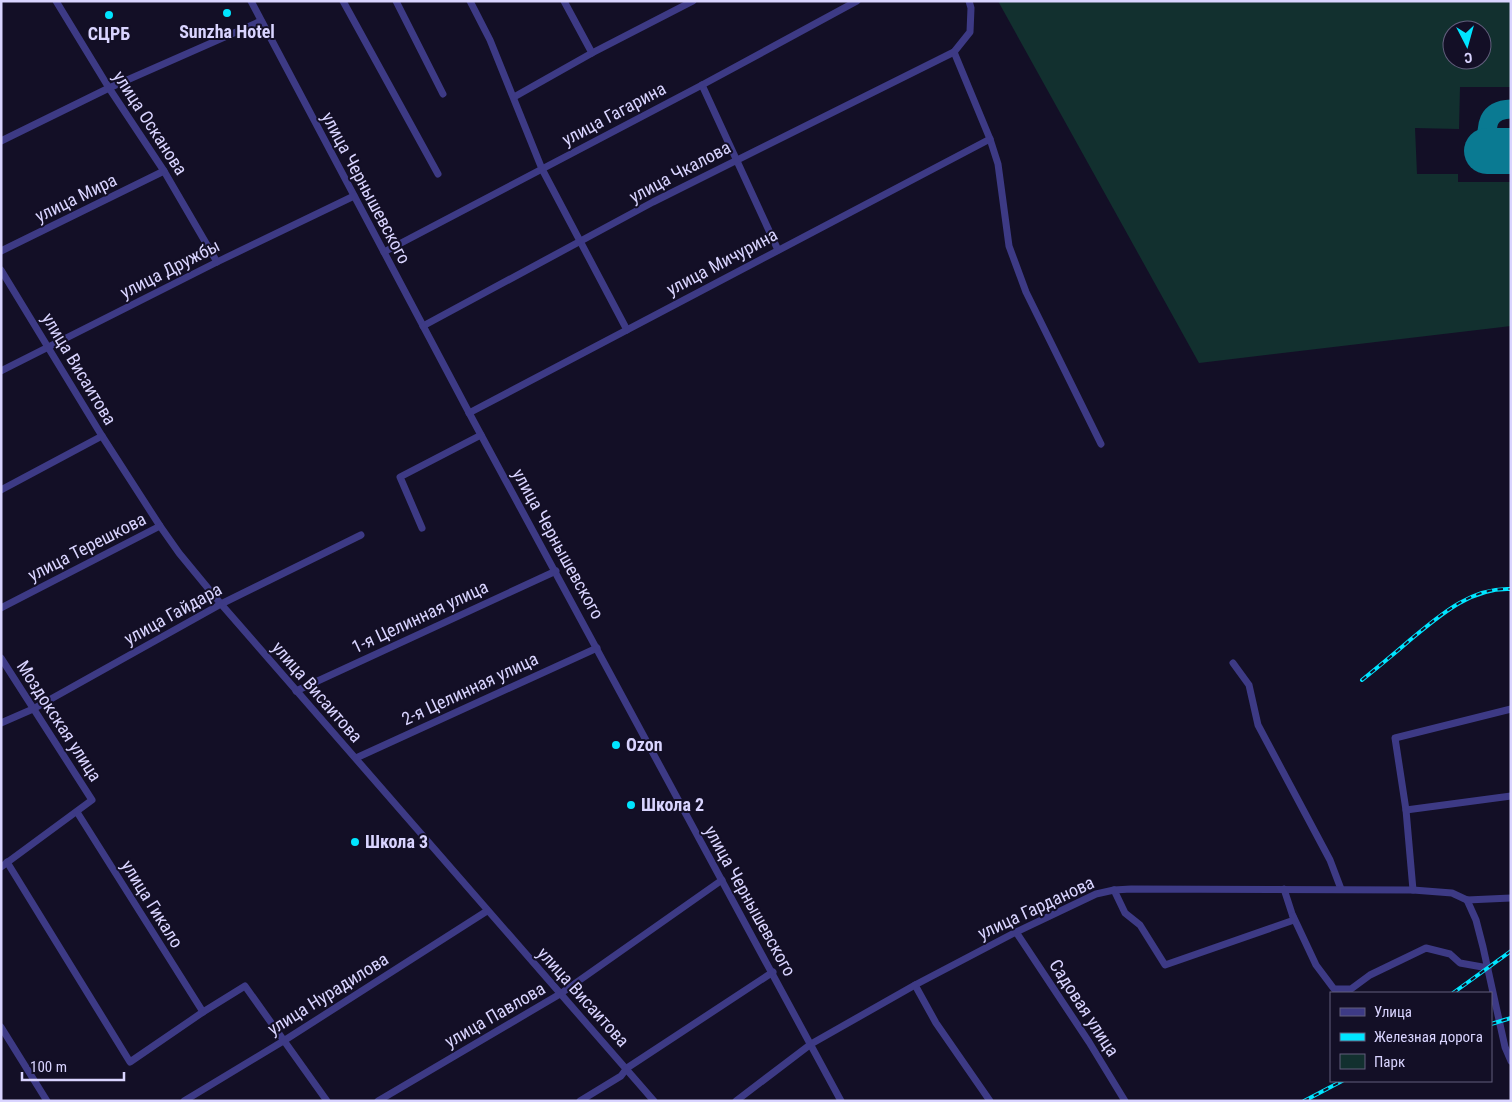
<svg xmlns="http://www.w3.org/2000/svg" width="1512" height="1102" font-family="'Roboto Condensed',sans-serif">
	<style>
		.green { fill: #12302f; fill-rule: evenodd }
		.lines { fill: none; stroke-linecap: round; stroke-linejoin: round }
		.taxiway { stroke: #0a7a92; stroke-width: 19 }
		.runway { stroke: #0a7a92; stroke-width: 46 }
		.minor { stroke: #3d3a85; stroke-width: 7 }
		.rail-casing { stroke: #00e5ff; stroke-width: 4 }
		.rail { stroke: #130f26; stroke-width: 2; stroke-dasharray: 5.5; stroke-linecap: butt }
		.poi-dot { fill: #00e5ff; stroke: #130f26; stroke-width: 2 }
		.labels { text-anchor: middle; stroke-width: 4; stroke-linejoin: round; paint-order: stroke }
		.poi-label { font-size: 18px; font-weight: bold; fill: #d9d4ff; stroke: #130f26; text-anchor: start }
		.street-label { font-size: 18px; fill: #d9d4ff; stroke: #130f26 }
	</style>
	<rect width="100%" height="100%" fill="#130f26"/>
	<!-- green -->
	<path class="green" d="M998,1H1511V87H1460L1459,129L1415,128L1417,174H1458V182H1511V326L1199,363ZM1452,30H1482V60H1452Z"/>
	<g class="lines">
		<!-- taxiway -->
		<path class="taxiway" d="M1487,151C1487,130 1483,110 1511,109"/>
		<!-- runway -->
		<polyline class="runway" points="1487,151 1511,151"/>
		<!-- minor -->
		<g class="minor">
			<polyline points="56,1 109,88 164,171 217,262"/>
			<polyline points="251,1 474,422 841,1101"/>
			<polyline points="343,1 438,174"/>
			<polyline points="396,1 443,94"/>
			<polyline points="470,1 490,40 542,169 627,330"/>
			<polyline points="564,1 592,53"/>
			<polyline points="969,1 971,8 970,32 954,52 990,139 998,164 1009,246 1026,292 1101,444"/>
			<polyline points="702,85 778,250"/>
			<polyline points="514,97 592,53 693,1"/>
			<polyline points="1,141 109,88 261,21"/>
			<polyline points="1,251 164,171"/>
			<polyline points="384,252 702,85 857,1"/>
			<polyline points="1,270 102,436 160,526 179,553 221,604 654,1101"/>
			<polyline points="423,326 653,202 954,52"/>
			<polyline points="1,371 217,262 354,196"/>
			<polyline points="469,413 990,139"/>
			<polyline points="1,490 102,436"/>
			<polyline points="422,528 400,477 481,435"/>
			<polyline points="1,608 160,526"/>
			<polyline points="1,658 92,800 1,867"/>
			<polyline points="1233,663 1249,685 1258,725 1330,860 1341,889"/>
			<polyline points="296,691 556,571"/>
			<polyline points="1,723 33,709 221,604 361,535"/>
			<polyline points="356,758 597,648"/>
			<polyline points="1406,810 1511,796"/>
			<polyline points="77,812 203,1012"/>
			<polyline points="7,862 130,1062 203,1012 245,986 327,1101"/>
			<polyline points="1114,890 1125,913 1140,925 1165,965 1294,920 1284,889"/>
			<polyline points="1413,890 1406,810 1395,738 1511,709"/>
			<polyline points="1467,900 1476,920 1483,947 1505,1047 1511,1061"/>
			<polyline points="1293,916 1316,965 1334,989 1351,989 1370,975 1426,948 1450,954 1460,963 1488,968"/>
			<polyline points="1016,932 1089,1042 1125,1101"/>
			<polyline points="915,985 936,1023 990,1101"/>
			<polyline points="1,1027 47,1101"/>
			<polyline points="184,1101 285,1040 487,911"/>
			<polyline points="378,1101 560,994 722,880"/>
			<polyline points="580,1101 621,1076 627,1068 773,972"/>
			<polyline points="736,1101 811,1044 915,985 1016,932 1096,894 1114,890 1131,889 1413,890 1452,893 1467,900 1511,898"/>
		</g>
		<defs>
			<g id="rail">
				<path d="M1362,680C1378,667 1394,654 1410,640C1439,616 1471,587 1511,589"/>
				<polyline points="1453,993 1511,951"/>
				<polyline points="1491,1024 1511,1018"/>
				<polyline points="1304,1101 1342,1081"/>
			</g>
		</defs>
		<!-- rail casing -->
		<use href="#rail" class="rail-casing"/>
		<!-- rail -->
		<use href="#rail" class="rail"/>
	</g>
	<!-- markers -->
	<g class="poi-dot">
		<circle cx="227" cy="13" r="5"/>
		<circle cx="109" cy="15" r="5"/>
		<circle cx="616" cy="745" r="5"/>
		<circle cx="631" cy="805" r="5"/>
		<circle cx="355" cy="842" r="5"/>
	</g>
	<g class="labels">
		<!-- poi labels -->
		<g class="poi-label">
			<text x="227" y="38" text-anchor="middle">Sunzha Hotel</text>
			<text x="109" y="40" text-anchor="middle">СЦРБ</text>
			<text x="626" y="751">Ozon</text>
			<text x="641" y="811">Школа 2</text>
			<text x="365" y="848">Школа 3</text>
		</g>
		<!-- street labels -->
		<g class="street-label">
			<text transform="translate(614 114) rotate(-28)" y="6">улица Гагарина</text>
			<text transform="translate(150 123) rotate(57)" y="6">улица Осканова</text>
			<text transform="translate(680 172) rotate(-28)" y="6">улица Чкалова</text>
			<text transform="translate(366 188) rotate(62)" y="6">улица Чернышевского</text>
			<text transform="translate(76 198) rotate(-26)" y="6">улица Мира</text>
			<text transform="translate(722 262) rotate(-28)" y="6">улица Мичурина</text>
			<text transform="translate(170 269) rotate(-27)" y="6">улица Дружбы</text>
			<text transform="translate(79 369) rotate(59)" y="6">улица Висаитова</text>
			<text transform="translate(558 544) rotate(61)" y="6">улица Чернышевского</text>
			<text transform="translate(87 547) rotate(-27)" y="6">улица Терешкова</text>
			<text transform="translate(173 614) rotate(-29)" y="6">улица Гайдара</text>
			<text transform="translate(420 617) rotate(-25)" y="6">1-я Целинная улица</text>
			<text transform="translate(470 689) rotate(-25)" y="6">2-я Целинная улица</text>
			<text transform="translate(317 692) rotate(49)" y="6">улица Висаитова</text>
			<text transform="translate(59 721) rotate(57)" y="6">Моздокская улица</text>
			<text transform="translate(750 901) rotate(61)" y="6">улица Чернышевского</text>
			<text transform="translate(152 904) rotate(58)" y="6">улица Гикало</text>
			<text transform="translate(1036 908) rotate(-25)" y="6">улица Гарданова</text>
			<text transform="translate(328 994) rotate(-32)" y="6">улица Нурадилова</text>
			<text transform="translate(583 997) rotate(48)" y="6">улица Висаитова</text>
			<text transform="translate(1084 1008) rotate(57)" y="6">Садовая улица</text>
			<text transform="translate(495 1015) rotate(-30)" y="6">улица Павлова</text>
		</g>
	</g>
	<!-- border -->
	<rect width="1512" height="1102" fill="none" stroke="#d9d4ff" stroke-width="5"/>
	<!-- legend -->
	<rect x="1330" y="992" width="162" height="90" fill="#130f26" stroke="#625e7d"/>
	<rect x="1340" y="1008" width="25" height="8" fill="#3d3a85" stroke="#625e7d"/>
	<text x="1374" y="1017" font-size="15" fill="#d9d4ff">Улица</text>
	<rect x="1340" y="1033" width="25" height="8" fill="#00e5ff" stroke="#625e7d"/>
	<text x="1374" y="1042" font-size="15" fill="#d9d4ff">Железная дорога</text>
	<rect x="1340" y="1054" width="25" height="15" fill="#12302f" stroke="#625e7d"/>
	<text x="1374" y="1067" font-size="15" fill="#d9d4ff">Парк</text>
	<!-- north arrow -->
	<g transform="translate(1467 45) rotate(174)"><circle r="24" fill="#130f26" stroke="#625e7d"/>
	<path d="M0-4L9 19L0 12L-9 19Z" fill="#00e5ff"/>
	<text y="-8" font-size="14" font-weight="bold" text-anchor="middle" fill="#d9d4ff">С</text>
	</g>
	<!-- scale -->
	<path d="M22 1072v8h102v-8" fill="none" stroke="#d9d4ff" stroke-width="2.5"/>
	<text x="30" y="1072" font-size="15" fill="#d9d4ff" stroke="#130f26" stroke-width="4" paint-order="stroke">100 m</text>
</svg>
